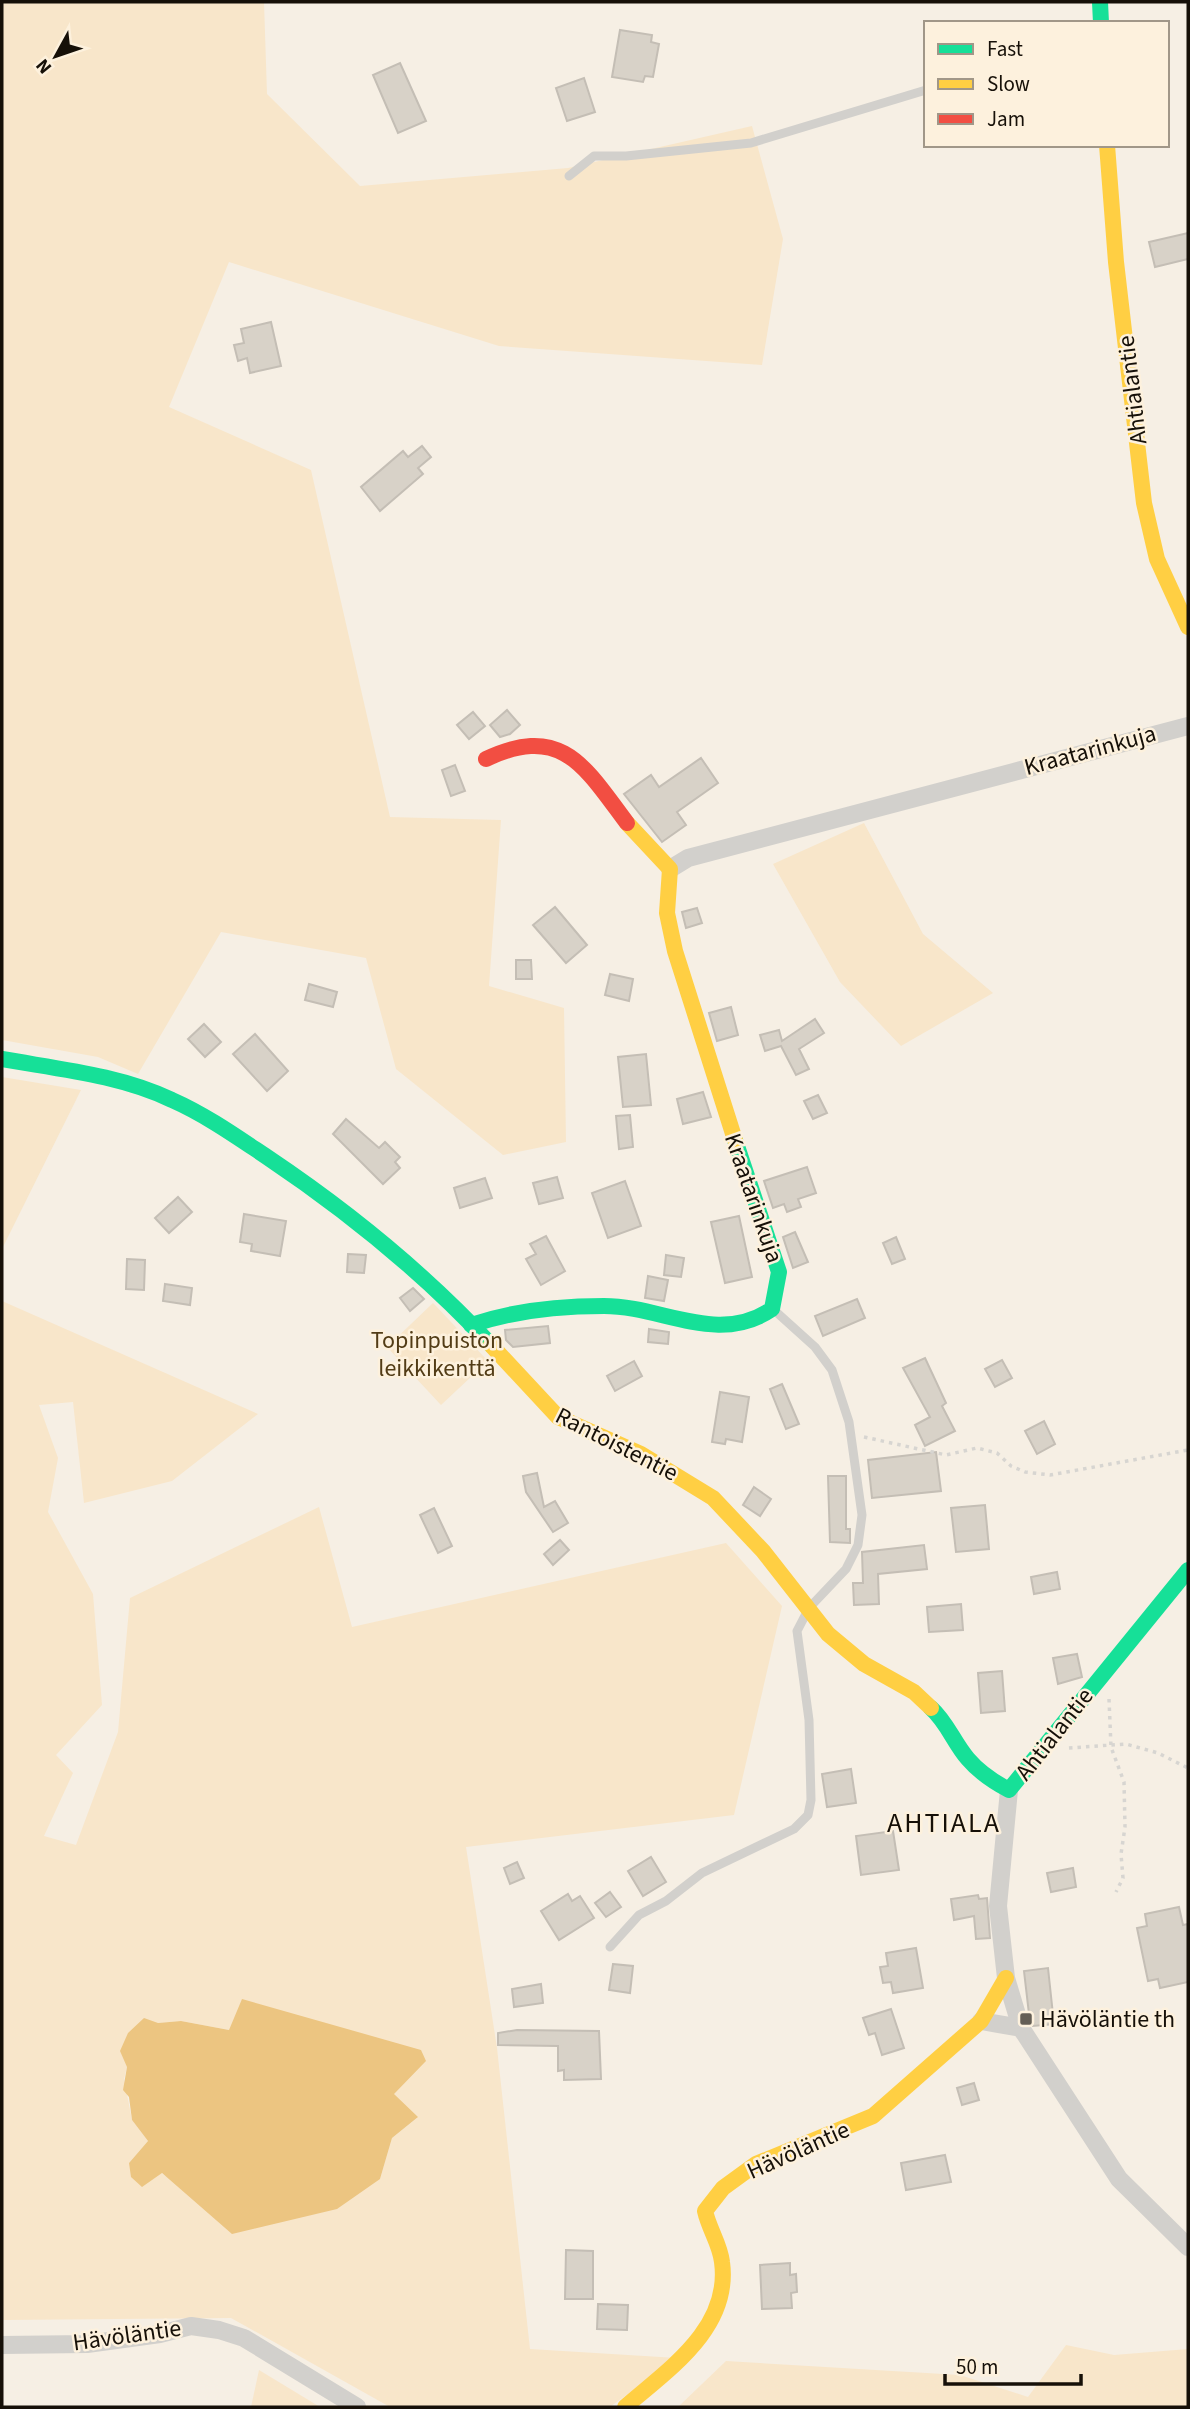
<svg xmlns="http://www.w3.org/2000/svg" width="1190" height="2409" font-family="'Source Sans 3',sans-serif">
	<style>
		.green { fill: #f8e6ca; fill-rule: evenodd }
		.water { fill: #ecc581 }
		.building { fill: #d8d2c8; stroke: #c4beb5; stroke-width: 2 }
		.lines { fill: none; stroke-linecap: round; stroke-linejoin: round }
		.path { stroke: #d7d5d1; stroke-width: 3.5; stroke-dasharray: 3.5 5; stroke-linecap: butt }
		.lane { stroke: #d2d0cc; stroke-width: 9 }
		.street { stroke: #d2d0cc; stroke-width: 18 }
		.fast { stroke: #16e098; stroke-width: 16 }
		.slow { stroke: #ffcf43; stroke-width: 16 }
		.jam { stroke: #f24e42; stroke-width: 16 }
		.poi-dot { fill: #645e55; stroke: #fdf1dd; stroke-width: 2.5 }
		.labels { text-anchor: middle; stroke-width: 5; stroke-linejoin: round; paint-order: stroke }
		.street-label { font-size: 24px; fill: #161008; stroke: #fdf1dd }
		.park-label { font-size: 24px; fill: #523c16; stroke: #fdf1dd }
		.poi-label { font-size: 24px; fill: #161008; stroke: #fdf1dd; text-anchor: start }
		.quarter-label { font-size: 28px; letter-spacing: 2px; fill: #161008; stroke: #fdf1dd }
	</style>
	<rect width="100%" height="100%" fill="#f6efe4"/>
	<!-- green -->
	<g class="green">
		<polygon points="2,2 264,2 267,94 360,186 568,168 752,126 783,239 762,365 499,346 229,262 169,407 311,470 390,817 501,820 489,986 564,1008 566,1142 503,1155 396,1069 366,958 221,932 138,1074 98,1057 2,1040"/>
		<polygon points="864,823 923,934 993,993 901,1046 840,982 773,864"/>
		<polygon points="2,1077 81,1090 2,1249"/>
		<path d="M2,1301L258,1414L172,1481L84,1503L73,1402L39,1405L58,1458L48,1512L93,1594L102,1705L56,1755L73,1773L44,1836L76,1845L118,1732L130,1598L319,1507L352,1627L726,1543L782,1606L734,1815L466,1847L497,2048L530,2349L677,2358L610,2407H390L231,2318L2,2320ZM181,2021L229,2030L417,2118L392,2138L380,2179L176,2183L161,2173L129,2163L148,2141L132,2120L124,2079L127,2067L158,2023Z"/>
		<polygon points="433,1303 488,1361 441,1405 387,1347"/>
		<polygon points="1066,2345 1114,2355 1188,2349 1188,2407 678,2407 726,2361 960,2375 1028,2397"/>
		<polygon points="259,2370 320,2407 251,2407"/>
	</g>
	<!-- water -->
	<polygon class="water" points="242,1999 421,2050 426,2061 394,2094 418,2117 392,2138 380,2179 337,2209 232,2234 162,2173 142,2187 131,2177 129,2163 148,2141 132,2120 129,2097 123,2090 127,2067 120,2051 128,2033 144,2018 158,2023 181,2021 229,2030"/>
	<!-- building -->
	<g class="building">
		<polygon points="620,30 652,35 651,42 659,44 653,77 645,76 643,82 612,77"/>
		<polygon points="400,63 426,121 398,133 373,75"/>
		<polygon points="584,78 595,112 567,121 556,88"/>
		<polygon points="1188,233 1188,259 1155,267 1149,242"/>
		<polygon points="271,322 281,366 250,373 247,358 238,361 234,345 244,343 241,329"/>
		<polygon points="422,446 431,457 418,468 423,474 380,511 361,487 403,451 408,457"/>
		<polygon points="507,710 520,725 510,734 500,737 490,725"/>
		<polygon points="473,712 485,726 469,739 457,725"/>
		<polygon points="701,758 718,783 677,812 686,825 662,842 624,794 651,775 659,787"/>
		<polygon points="455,765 465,791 451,796 442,770"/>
		<polygon points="555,907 587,945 566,963 533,925"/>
		<polygon points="697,908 702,923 686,928 682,912"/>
		<polygon points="516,960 531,960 532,979 516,979"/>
		<polygon points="610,974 633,979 629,1001 605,995"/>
		<polygon points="309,984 337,992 333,1007 305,1000"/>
		<polygon points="731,1007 738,1035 717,1041 709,1013"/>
		<polygon points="815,1019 824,1033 799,1049 809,1069 796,1075 781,1046 765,1051 760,1035 779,1030 782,1041"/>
		<polygon points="204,1024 221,1042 205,1057 188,1039"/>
		<polygon points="255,1034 288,1071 267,1091 233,1054"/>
		<polygon points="646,1054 651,1105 623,1107 618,1057"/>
		<polygon points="703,1092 711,1117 683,1124 677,1099"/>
		<polygon points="818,1095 827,1113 813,1119 804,1101"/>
		<polygon points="630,1115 633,1147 619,1149 616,1116"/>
		<polygon points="346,1119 379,1148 385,1142 400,1157 395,1162 400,1168 383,1184 333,1134"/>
		<polygon points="807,1167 816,1193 798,1199 801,1207 787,1212 784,1204 773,1208 764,1181"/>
		<polygon points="557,1177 563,1198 539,1204 533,1183"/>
		<polygon points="485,1178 492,1198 460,1208 454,1188"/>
		<polygon points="625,1181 641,1226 608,1238 592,1193"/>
		<polygon points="178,1197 192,1212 169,1233 155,1218"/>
		<polygon points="244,1214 286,1221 280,1256 251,1251 252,1244 240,1242"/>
		<polygon points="739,1216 752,1277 725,1283 711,1222"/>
		<polygon points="795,1232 808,1262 793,1268 783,1237"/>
		<polygon points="546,1236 565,1271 541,1285 526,1259 536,1254 530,1244"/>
		<polygon points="896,1237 905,1259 892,1264 883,1243"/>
		<polygon points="348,1254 366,1255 364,1273 347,1272"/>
		<polygon points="666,1255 684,1258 681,1277 664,1275"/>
		<polygon points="127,1259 145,1260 144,1290 126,1289"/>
		<polygon points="648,1276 668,1280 664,1301 645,1298"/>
		<polygon points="165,1284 192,1288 190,1305 163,1301"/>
		<polygon points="413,1288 424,1299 410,1311 400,1298"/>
		<polygon points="857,1299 865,1318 823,1336 815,1316"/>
		<polygon points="548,1326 550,1343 513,1347 506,1340 505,1330"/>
		<polygon points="649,1329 669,1332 668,1344 648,1342"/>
		<polygon points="925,1358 946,1403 942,1406 955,1431 925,1446 915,1425 930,1417 903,1368"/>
		<polygon points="1002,1360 1012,1378 995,1387 985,1369"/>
		<polygon points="634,1361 642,1376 615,1391 607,1376"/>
		<polygon points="782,1384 799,1424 786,1429 770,1389"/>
		<polygon points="720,1392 749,1397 742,1442 726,1439 725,1444 712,1442"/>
		<polygon points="1044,1421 1055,1444 1037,1454 1025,1431"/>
		<polygon points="936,1452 941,1491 872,1498 868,1460"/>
		<polygon points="537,1473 544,1507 555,1501 568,1523 553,1532 526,1492 523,1476"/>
		<polygon points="828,1476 846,1476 846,1529 850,1529 850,1543 830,1542"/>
		<polygon points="754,1487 771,1499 760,1516 743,1505"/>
		<polygon points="985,1505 989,1549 956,1552 951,1508"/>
		<polygon points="434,1508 452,1546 438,1553 420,1515"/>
		<polygon points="560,1540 569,1550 553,1565 544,1554"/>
		<polygon points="924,1545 927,1569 878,1574 879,1604 854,1605 853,1583 863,1583 862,1552"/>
		<polygon points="1057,1572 1060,1589 1034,1594 1031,1577"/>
		<polygon points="961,1604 963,1630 929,1632 927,1607"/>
		<polygon points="1077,1654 1082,1677 1058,1684 1053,1658"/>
		<polygon points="1002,1671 1005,1711 981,1713 978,1673"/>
		<polygon points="851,1769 856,1803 827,1807 822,1774"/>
		<polygon points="893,1831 899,1870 861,1875 856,1836"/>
		<polygon points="651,1857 666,1882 643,1896 628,1871"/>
		<polygon points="517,1862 524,1878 510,1884 504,1868"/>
		<polygon points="1073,1868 1076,1887 1051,1892 1047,1873"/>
		<polygon points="610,1892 621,1907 606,1917 595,1903"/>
		<polygon points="568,1894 572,1901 580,1896 594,1918 559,1940 541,1911"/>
		<polygon points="978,1895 979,1899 987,1898 990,1938 976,1939 974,1916 954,1920 951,1899"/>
		<polygon points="1179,1907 1183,1925 1188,1924 1188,1982 1160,1988 1158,1979 1148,1981 1137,1928 1147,1926 1145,1914"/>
		<polygon points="916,1948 923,1988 893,1993 891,1982 883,1983 880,1967 888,1966 886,1953"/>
		<polygon points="613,1964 633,1966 630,1993 609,1990"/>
		<polygon points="1048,1968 1054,2024 1033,2026 1029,2014 1024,1971"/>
		<polygon points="541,1984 543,2003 514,2007 512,1989"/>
		<polygon points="891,2009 904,2048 882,2055 875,2033 869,2035 863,2018"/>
		<polygon points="517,2030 599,2031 601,2079 564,2080 564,2070 558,2071 558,2046 498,2045 498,2033"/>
		<polygon points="974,2083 979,2100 962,2105 957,2088"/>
		<polygon points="945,2155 951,2182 906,2190 901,2163"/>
		<polygon points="566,2250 593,2251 593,2299 565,2299"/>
		<polygon points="790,2263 790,2275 796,2274 797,2292 791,2293 792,2308 762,2309 760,2265"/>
		<polygon points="598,2304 628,2305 627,2330 597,2329"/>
	</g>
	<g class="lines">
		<!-- path -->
		<g class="path">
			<polyline points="864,1437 946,1455 977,1448 997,1453 1011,1466 1025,1472 1050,1475 1188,1450"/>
			<polyline points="1109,1699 1111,1747 1124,1782 1125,1827 1121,1854 1123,1878 1116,1892"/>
			<polyline points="1069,1748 1126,1744 1158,1753 1188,1768"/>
		</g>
		<!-- lane -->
		<g class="lane">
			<polyline points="569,176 594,156 626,156 751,143 926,90"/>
			<polyline points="610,1947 639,1915 666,1901 702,1873 794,1829 808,1815 811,1800 809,1720 797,1631 809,1608 846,1569 858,1545 862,1515 849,1422 832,1370 815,1347 774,1310"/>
		</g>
		<!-- street -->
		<g class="street">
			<polyline points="670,869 688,858 1188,726"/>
			<polyline points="1009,1790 998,1906 1006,1978 1021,2028 1119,2179 1188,2247"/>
			<polyline points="981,2021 1021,2028"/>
			<polyline points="2,2345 87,2344 160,2334 191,2326 219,2330 244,2338 357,2407"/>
		</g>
		<!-- fast -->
		<g class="fast">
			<polyline points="1100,2 1101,23"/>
			<path d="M2,1059C58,1069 120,1075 172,1100C206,1115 237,1137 267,1157C349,1212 424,1273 491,1345"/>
			<path d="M471,1325C512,1311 561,1306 604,1306C662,1306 718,1346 772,1309L779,1272L735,1140"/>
			<path d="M931,1708C947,1722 954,1743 968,1759C979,1772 994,1782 1009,1790L1188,1570"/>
		</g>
		<!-- slow -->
		<g class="slow">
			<polyline points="1107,145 1116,262 1144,503 1157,559 1188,627"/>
			<polyline points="627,823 670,869 667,913 675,951 735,1140"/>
			<polyline points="491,1345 558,1417 641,1454 713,1498 763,1551 828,1634 864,1664 914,1692 931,1708"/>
			<path d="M625,2407C669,2369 731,2328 722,2262C720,2244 709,2229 705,2211L723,2188L756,2164L873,2116L981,2021L1006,1978"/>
		</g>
		<!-- jam -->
		<path class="jam" d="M486,759C562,723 585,767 627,823"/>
	</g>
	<!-- markers -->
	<rect class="poi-dot" x="1019" y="2012" width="14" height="14" rx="3.5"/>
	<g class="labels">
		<!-- street labels -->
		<g class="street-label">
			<text transform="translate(1132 390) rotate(-97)" y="8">Ahtialantie</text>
			<text transform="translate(1090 750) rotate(-15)" y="8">Kraatarinkuja</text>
			<text transform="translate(754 1198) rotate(71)" y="8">Kraatarinkuja</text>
			<text transform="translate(617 1444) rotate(27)" y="8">Rantoistentie</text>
			<text transform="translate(1054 1734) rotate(-52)" y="8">Ahtialantie</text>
			<text transform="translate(798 2150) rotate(-24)" y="8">Hävöläntie</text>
			<text transform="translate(127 2335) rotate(-8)" y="8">Hävöläntie</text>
		</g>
		<!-- park labels -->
		<g class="park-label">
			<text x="437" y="1348">Topinpuiston<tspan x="437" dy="28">leikkikenttä</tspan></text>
		</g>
		<!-- poi labels -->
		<g class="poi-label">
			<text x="1040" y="2027">Hävöläntie th</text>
		</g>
		<!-- quarter labels -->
		<g class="quarter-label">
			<text x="944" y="1832">AHTIALA</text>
		</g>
	</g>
	<!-- border -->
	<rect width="1190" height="2409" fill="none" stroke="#161008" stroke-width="7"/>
	<!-- legend -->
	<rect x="924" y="21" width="245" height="126" fill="#fdf1dd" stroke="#a19788" stroke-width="2"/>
	<rect x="938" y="44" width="35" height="10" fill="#16e098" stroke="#a19788" stroke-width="2"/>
	<text x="987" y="56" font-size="21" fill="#161008">Fast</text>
	<rect x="938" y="79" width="35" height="10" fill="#ffcf43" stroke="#a19788" stroke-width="2"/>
	<text x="987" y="91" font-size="21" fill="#161008">Slow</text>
	<rect x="938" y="114" width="35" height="10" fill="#f24e42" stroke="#a19788" stroke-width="2"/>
	<text x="987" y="126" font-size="21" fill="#161008">Jam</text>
	<!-- north arrow -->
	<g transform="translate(56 56) rotate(230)" stroke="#fdf1dd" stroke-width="5" paint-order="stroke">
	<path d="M0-5L12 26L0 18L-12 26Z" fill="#161008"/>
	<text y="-10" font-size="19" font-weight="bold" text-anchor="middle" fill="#161008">N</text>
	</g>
	<!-- scale -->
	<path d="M945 2374v10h136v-10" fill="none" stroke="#161008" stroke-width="3.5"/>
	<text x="956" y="2374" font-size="21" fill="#161008" stroke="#fdf1dd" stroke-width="5" paint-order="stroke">50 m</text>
</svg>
